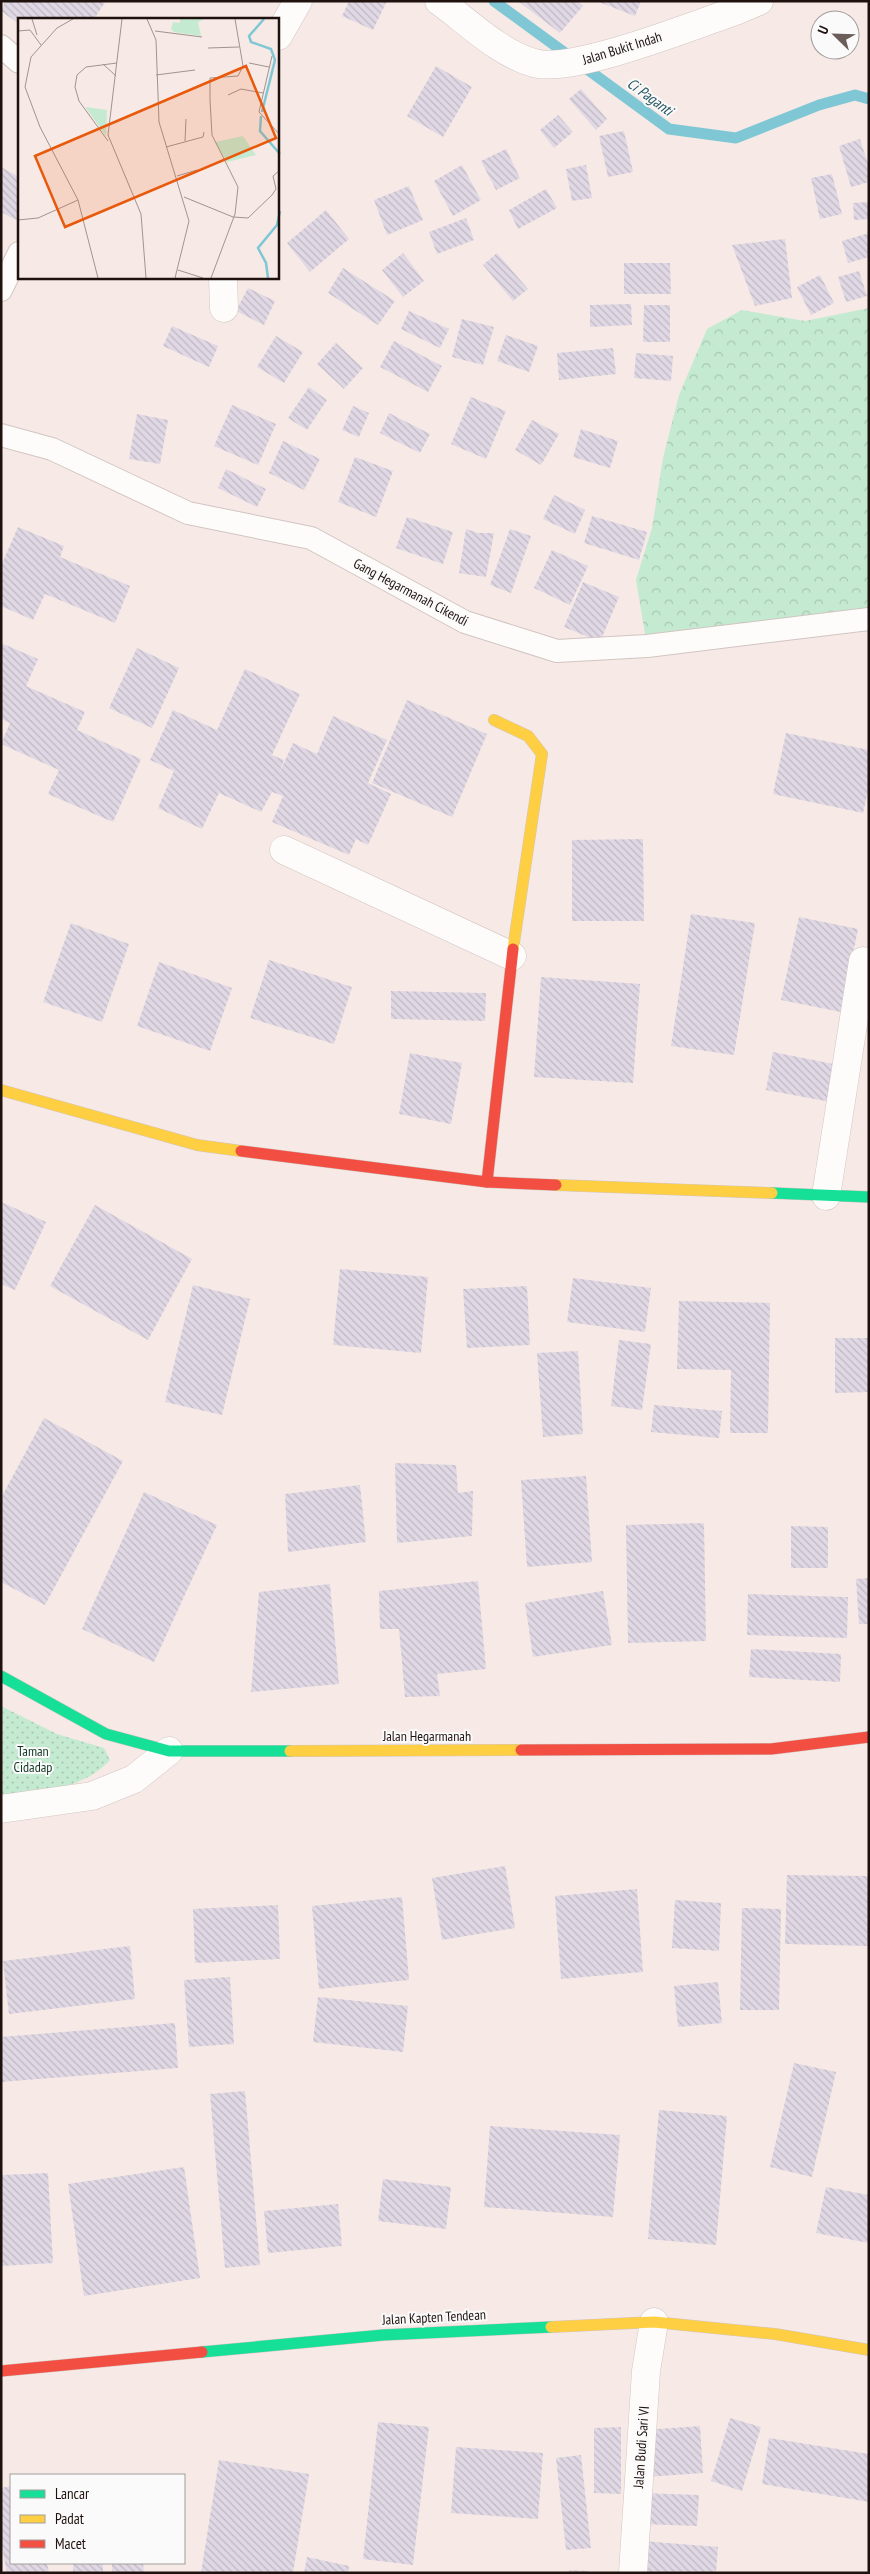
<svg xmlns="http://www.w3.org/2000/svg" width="870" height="2574" font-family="'PT Sans Narrow',sans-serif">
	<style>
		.grass { fill: url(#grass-dots) }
		.forest { fill: url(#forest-crowns) }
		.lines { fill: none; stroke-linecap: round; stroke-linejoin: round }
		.stream { stroke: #7fc7d5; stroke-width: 11 }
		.building { fill: url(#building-back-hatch) }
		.lane-casing { stroke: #d1c5c1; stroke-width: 24 }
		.street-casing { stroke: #d1c5c1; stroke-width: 29 }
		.fast-casing { stroke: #d1c5c1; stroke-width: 12 }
		.slow-casing { stroke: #d1c5c1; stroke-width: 12 }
		.jam-casing { stroke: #d1c5c1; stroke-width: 12 }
		.lane { stroke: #fefcfb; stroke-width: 22 }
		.street { stroke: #fefcfb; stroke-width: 28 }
		.fast { stroke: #16e098; stroke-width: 11 }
		.slow { stroke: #ffcf43; stroke-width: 11 }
		.jam { stroke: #f24e42; stroke-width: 11 }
		.labels { text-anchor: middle; stroke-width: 4; stroke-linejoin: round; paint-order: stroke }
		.street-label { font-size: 14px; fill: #1f120e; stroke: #fafafa }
		.park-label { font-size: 14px; fill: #133726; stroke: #fafafa }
		.water-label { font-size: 15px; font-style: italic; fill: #295862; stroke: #fafafa }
		.inset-river { fill: none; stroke: #7fc7d5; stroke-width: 2.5 }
		.inset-road { fill: none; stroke: #a19490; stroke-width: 1 }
		.view { fill: #e8590c; fill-opacity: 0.15; stroke: #e8590c; stroke-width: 2.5 }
		.inset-edge { fill: none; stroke: #1f120e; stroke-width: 2.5 }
	</style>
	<defs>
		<pattern id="grass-dots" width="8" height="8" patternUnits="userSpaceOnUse" patternTransform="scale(1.25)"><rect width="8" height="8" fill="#c4ead1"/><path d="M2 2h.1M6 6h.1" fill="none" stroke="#a8c8b2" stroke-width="1.8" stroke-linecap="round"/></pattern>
		<pattern id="forest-crowns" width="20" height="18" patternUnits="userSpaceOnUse" patternTransform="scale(1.25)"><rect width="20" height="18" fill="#c4ead1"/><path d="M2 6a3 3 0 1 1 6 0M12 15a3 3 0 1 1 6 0" fill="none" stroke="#a8c8b2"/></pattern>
		<pattern id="building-back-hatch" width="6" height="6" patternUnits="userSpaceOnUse" patternTransform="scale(1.25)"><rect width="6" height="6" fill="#e0d8e4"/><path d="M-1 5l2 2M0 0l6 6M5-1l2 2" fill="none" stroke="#c0b8c2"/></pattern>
	</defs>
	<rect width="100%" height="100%" fill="#f7eae6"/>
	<!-- grass -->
	<path class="grass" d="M1,1706L57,1734L104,1748L110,1760C81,1791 41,1791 1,1795Z"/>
	<!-- forest -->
	<polygon class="forest" points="869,308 869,619 647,646 636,580 652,528 663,458 679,395 707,329 742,310 805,321"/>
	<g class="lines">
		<!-- stream -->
		<polyline class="stream" points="494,1 669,129 736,138 819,105 855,95 869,99"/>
	</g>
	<!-- building -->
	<g class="building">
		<polygon points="5,1 106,1 94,19 19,19 19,24 1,11"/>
		<polygon points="349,1 387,1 373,30 342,16"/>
		<polygon points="518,1 577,1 583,6 560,33"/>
		<polygon points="596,1 641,1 635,16"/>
		<polygon points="436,66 472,87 443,137 407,116"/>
		<polygon points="581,89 607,119 596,130 569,99"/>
		<polygon points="558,115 573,132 554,148 540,130"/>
		<polygon points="624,131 633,172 608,177 599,136"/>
		<polygon points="860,139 869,167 869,182 851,187 839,146"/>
		<polygon points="506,149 520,178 496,190 481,161"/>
		<polygon points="462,165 481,200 453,216 434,181"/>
		<polygon points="586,165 592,198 572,201 566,169"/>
		<polygon points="1,167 19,177 19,216 16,220 1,212"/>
		<polygon points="832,174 842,214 820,219 811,178"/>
		<polygon points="409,186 423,220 387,235 374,200"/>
		<polygon points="546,189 557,208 518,229 509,210"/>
		<polygon points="869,202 869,219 854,220 853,203"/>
		<polygon points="326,210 349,239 310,272 287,243"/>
		<polygon points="466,218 474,240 437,254 429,232"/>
		<polygon points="869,233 869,257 848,263 842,241"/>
		<polygon points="785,239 792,298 755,306 732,245"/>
		<polygon points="403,253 424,281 403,297 382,270"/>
		<polygon points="497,253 528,289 513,301 483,265"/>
		<polygon points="624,263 670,263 671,294 624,294"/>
		<polygon points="343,268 395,301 378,325 328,293"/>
		<polygon points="859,271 867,296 846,302 838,277"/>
		<polygon points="820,275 834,303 811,315 797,287"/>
		<polygon points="248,288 275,301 264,325 236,311"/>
		<polygon points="631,304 632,325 590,327 590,305"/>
		<polygon points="644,305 670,305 670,342 643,342"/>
		<polygon points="409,311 449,329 440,348 401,329"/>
		<polygon points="462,319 494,327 483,365 452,357"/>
		<polygon points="172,326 218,346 209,367 163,346"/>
		<polygon points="506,335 538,346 529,372 497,361"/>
		<polygon points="276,336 303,352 284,383 257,367"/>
		<polygon points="394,341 442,366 428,392 380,367"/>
		<polygon points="336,343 363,368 344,389 317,364"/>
		<polygon points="613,348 616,374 559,380 557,353"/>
		<polygon points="636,353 673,356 671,381 634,378"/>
		<polygon points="309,387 327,400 307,430 288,418"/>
		<polygon points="471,397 506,411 486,459 451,444"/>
		<polygon points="232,405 276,424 258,465 214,446"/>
		<polygon points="353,406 369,413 359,437 342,430"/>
		<polygon points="389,413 430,434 420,453 380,433"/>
		<polygon points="137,414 168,420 160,464 129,459"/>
		<polygon points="532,420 559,434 541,465 515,450"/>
		<polygon points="581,429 618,441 610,468 573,457"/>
		<polygon points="283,441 320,459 304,490 269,473"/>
		<polygon points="355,457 393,471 376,517 338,502"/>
		<polygon points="226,469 266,489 257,507 218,488"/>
		<polygon points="554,495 585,510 575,534 543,519"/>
		<polygon points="592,516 647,532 639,560 584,543"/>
		<polygon points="407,517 453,532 443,564 396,548"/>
		<polygon points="18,527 64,546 60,557 130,586 115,623 45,594 33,620 1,606 1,566"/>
		<polygon points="466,529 478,533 494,533 486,577 459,573"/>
		<polygon points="510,529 531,536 511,593 490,585"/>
		<polygon points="552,550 588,566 570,605 534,588"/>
		<polygon points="583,582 619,597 600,642 564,627"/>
		<polygon points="1,643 38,659 26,686 85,712 77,730 141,759 113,822 48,794 59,770 1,744 10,723 1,719"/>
		<polygon points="137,648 179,668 152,728 109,708"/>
		<polygon points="245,669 300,694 272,755 284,760 279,774 293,743 317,754 333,716 387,740 368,783 391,794 368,845 356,839 349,855 272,822 283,796 272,792 261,812 219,793 202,829 158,808 174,771 150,760 173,710 217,730"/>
		<polygon points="407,700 487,734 452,817 372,783"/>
		<polygon points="786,733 869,750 869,787 863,813 773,794"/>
		<polygon points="643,839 644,921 572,921 572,840"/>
		<polygon points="691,914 755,923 734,1055 671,1046"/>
		<polygon points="799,917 858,929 841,1012 781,1000"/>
		<polygon points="71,923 129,944 102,1022 43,1002"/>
		<polygon points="269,960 352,987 334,1044 250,1018"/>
		<polygon points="159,962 232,988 210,1051 137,1026"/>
		<polygon points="541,977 640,984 633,1083 534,1077"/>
		<polygon points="391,991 486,993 485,1021 391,1019"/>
		<polygon points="773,1052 838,1065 831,1102 766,1090"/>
		<polygon points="410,1053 462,1063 451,1124 399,1114"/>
		<polygon points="1,1202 46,1222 15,1290 1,1284"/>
		<polygon points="95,1205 192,1259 148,1340 50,1286"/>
		<polygon points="340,1269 428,1277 421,1353 333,1345"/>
		<polygon points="573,1278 651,1288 645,1332 567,1322"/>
		<polygon points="193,1285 250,1299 222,1415 165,1402"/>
		<polygon points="527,1286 530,1345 467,1348 463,1289"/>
		<polygon points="679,1301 770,1303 768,1433 730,1433 731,1370 677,1369"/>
		<polygon points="835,1338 869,1338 869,1392 835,1393"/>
		<polygon points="619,1340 651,1344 642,1410 611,1406"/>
		<polygon points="578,1351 583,1434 543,1437 537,1353"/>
		<polygon points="654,1405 722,1411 719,1438 651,1432"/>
		<polygon points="44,1418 123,1461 45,1605 1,1582 1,1498"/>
		<polygon points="395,1463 456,1465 458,1493 473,1491 472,1536 397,1543"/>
		<polygon points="586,1476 592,1562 527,1567 521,1480"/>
		<polygon points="360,1485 366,1542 288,1552 285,1494"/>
		<polygon points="144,1492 217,1525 154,1662 82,1629"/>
		<polygon points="704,1523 706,1641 628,1643 626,1525"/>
		<polygon points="791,1526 828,1527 828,1568 791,1568"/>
		<polygon points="869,1578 869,1624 859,1624 856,1579"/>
		<polygon points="478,1581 486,1669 437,1674 440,1696 405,1697 399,1629 380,1629 379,1591"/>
		<polygon points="330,1584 339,1684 251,1692 259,1592"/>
		<polygon points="603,1591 612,1645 533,1657 525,1603"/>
		<polygon points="748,1594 848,1597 847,1638 747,1635"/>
		<polygon points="751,1649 841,1654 840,1682 749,1677"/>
		<polygon points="505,1866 515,1928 442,1940 432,1878"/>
		<polygon points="787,1875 869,1876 869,1946 785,1944"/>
		<polygon points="637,1889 643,1972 561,1979 555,1896"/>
		<polygon points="402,1897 409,1980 319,1989 312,1906"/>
		<polygon points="675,1900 721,1903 719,1951 672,1948"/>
		<polygon points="278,1905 280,1959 195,1963 193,1909"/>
		<polygon points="742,1908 781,1909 779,2010 740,2010"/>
		<polygon points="130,1946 135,1999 9,2014 3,1961"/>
		<polygon points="230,1977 234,2044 189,2047 184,1980"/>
		<polygon points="718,1982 722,2023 678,2027 674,1986"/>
		<polygon points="318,1997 408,2006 403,2052 313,2042"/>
		<polygon points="175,2023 178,2068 1,2082 1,2037"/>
		<polygon points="794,2063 836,2072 812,2177 770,2167"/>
		<polygon points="245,2091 260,2265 225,2268 210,2094"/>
		<polygon points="659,2110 727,2116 716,2245 648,2239"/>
		<polygon points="490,2126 620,2135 613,2217 484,2207"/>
		<polygon points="184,2167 200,2278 84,2296 68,2184"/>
		<polygon points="48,2173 53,2263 1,2266 1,2175"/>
		<polygon points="383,2179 451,2187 446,2229 378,2221"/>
		<polygon points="826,2187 869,2195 869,2243 816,2233"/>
		<polygon points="338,2204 342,2246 268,2253 264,2211"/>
		<polygon points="730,2418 761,2427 742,2491 711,2481"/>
		<polygon points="378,2422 429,2427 413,2565 363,2559"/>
		<polygon points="700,2426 703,2473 646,2477 644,2430"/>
		<polygon points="621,2427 621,2494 594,2493 594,2428"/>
		<polygon points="769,2438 869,2454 869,2502 762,2484"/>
		<polygon points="456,2447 543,2453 538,2519 451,2513"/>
		<polygon points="581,2455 591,2548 566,2550 556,2458"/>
		<polygon points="219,2460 309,2474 293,2573 201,2573"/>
		<polygon points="11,2486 11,2563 47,2563 49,2573 7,2573 1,2542 1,2488"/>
		<polygon points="643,2493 699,2495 697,2526 642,2524"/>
		<polygon points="642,2541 718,2547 716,2573 640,2573"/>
		<polygon points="307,2557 349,2566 348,2573 304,2573"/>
		<rect x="73" y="2563" width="30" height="10"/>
		<polygon points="112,2563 143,2563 144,2573 112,2573"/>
		<polygon points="569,2570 589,2571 589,2573 569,2573"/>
	</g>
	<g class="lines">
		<defs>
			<g id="lane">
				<polyline points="1,46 19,62"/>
				<polyline points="1,290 19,253"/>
				<polyline points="1,435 52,449 188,513 311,538 465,622 557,651 647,646 869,619"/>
			</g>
			<g id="street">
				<path d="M439,1C468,22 499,53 534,63C572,74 695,25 738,10L759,1"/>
				<polyline points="278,36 298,1"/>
				<polyline points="223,278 224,308"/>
				<polyline points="284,850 512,956"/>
				<polyline points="826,1196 863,961"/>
				<polyline points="1,1809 92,1796 134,1779 169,1751"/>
				<polyline points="633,2573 646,2371 654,2322"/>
			</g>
			<g id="fast">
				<polyline points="772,1193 869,1197"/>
				<polyline points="1,1676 106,1734 169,1751 290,1751"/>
				<polyline points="202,2352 383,2335 551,2327"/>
			</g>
			<g id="slow">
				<polyline points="494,720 528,736 542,754 513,949"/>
				<polyline points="1,1090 197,1145 241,1151"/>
				<polyline points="556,1185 772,1193"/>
				<polyline points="290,1751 521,1750"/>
				<polyline points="551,2327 654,2322 775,2334 869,2350"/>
			</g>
			<g id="jam">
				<polyline points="241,1151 487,1182 556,1185"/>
				<polyline points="487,1182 513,949"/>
				<polyline points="521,1750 771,1749 869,1737"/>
				<polyline points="1,2371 202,2352"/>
			</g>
		</defs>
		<!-- lane casing -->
		<use href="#lane" class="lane-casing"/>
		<!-- street casing -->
		<use href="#street" class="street-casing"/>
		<!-- fast casing -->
		<use href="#fast" class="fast-casing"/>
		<!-- slow casing -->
		<use href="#slow" class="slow-casing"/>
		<!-- jam casing -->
		<use href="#jam" class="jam-casing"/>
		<!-- lane -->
		<use href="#lane" class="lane"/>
		<!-- street -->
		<use href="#street" class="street"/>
		<!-- fast -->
		<use href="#fast" class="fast"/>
		<!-- slow -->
		<use href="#slow" class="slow"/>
		<!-- jam -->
		<use href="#jam" class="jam"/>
	</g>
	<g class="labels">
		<!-- street labels -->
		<g class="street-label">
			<text transform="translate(622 48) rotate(-17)" y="5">Jalan Bukit Indah</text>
			<text transform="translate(411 592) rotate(28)" y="5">Gang Hegarmanah Cikendi</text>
			<text x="427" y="1741">Jalan Hegarmanah</text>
			<text transform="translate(434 2317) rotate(-3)" y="5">Jalan Kapten Tendean</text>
			<text transform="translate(641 2447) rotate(-86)" y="5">Jalan Budi Sari VI</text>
		</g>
		<!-- park labels -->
		<g class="park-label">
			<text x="33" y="1756">Taman<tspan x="33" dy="16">Cidadap</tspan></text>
		</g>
		<!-- water labels -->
		<g class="water-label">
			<text transform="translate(650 97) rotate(36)" y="5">Ci Paganti</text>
		</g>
	</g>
	<!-- overview -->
	<g transform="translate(18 18)">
		<rect width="261" height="261" fill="#f7eae6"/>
		<path d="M162,1H186L180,4L183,18L156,14L153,11L155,4L162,5ZM69,89L89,92L88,118L68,90Z" fill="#c4ead1"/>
		<path d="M225,118L238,137L209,144L197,124Z" fill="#c4ead1"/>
		<path class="inset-river" d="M244,94L257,42L253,31L233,24L231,18L246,1M243,98L242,113L262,136M250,260L248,245L240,230L259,207L262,193"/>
		<path class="inset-road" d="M14,1L19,17M55,1L39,10L13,39L7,69L22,109L60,182L80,260M104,1L90,117L123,196L128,260M129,1L138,22L141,104L171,203L157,260M0,13L12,12L23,27M137,13L184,19M190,30L221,29M254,38L241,94L262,117M231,45L251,49M85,46L98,58M138,57L177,52M210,77L223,71L245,75M90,123L61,83L57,69L59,57L68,49L99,45M167,123L168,101M148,129L185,119L186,114M159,158L179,152M166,179L215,199L230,200L254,177L258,171L255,158L262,152M0,202L20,200L60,182M160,252L185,260M193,260L217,196L220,169L194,117L192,82V60L220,58L225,48L217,1"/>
		<path class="view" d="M228,48L258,120L47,209L17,138Z"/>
		<rect width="261" height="261" class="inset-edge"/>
	</g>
	<!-- border -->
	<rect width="870" height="2574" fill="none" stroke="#1f120e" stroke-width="5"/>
	<!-- legend -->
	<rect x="10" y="2474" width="175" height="90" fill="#fafafa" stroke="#a29d9c"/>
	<rect x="20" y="2490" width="25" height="8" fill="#16e098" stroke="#a29d9c"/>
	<text x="55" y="2499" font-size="15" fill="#1f120e">Lancar</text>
	<rect x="20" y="2515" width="25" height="8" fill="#ffcf43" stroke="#a29d9c"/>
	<text x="55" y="2524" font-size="15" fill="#1f120e">Padat</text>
	<rect x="20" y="2540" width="25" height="8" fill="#f24e42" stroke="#a29d9c"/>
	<text x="55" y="2549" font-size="15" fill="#1f120e">Macet</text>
	<!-- north arrow -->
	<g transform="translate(835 35) rotate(293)"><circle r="24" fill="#fafafa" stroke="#a29d9c"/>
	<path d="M0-4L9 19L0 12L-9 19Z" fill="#6b5e5a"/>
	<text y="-8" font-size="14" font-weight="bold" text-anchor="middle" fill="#1f120e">U</text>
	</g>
</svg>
